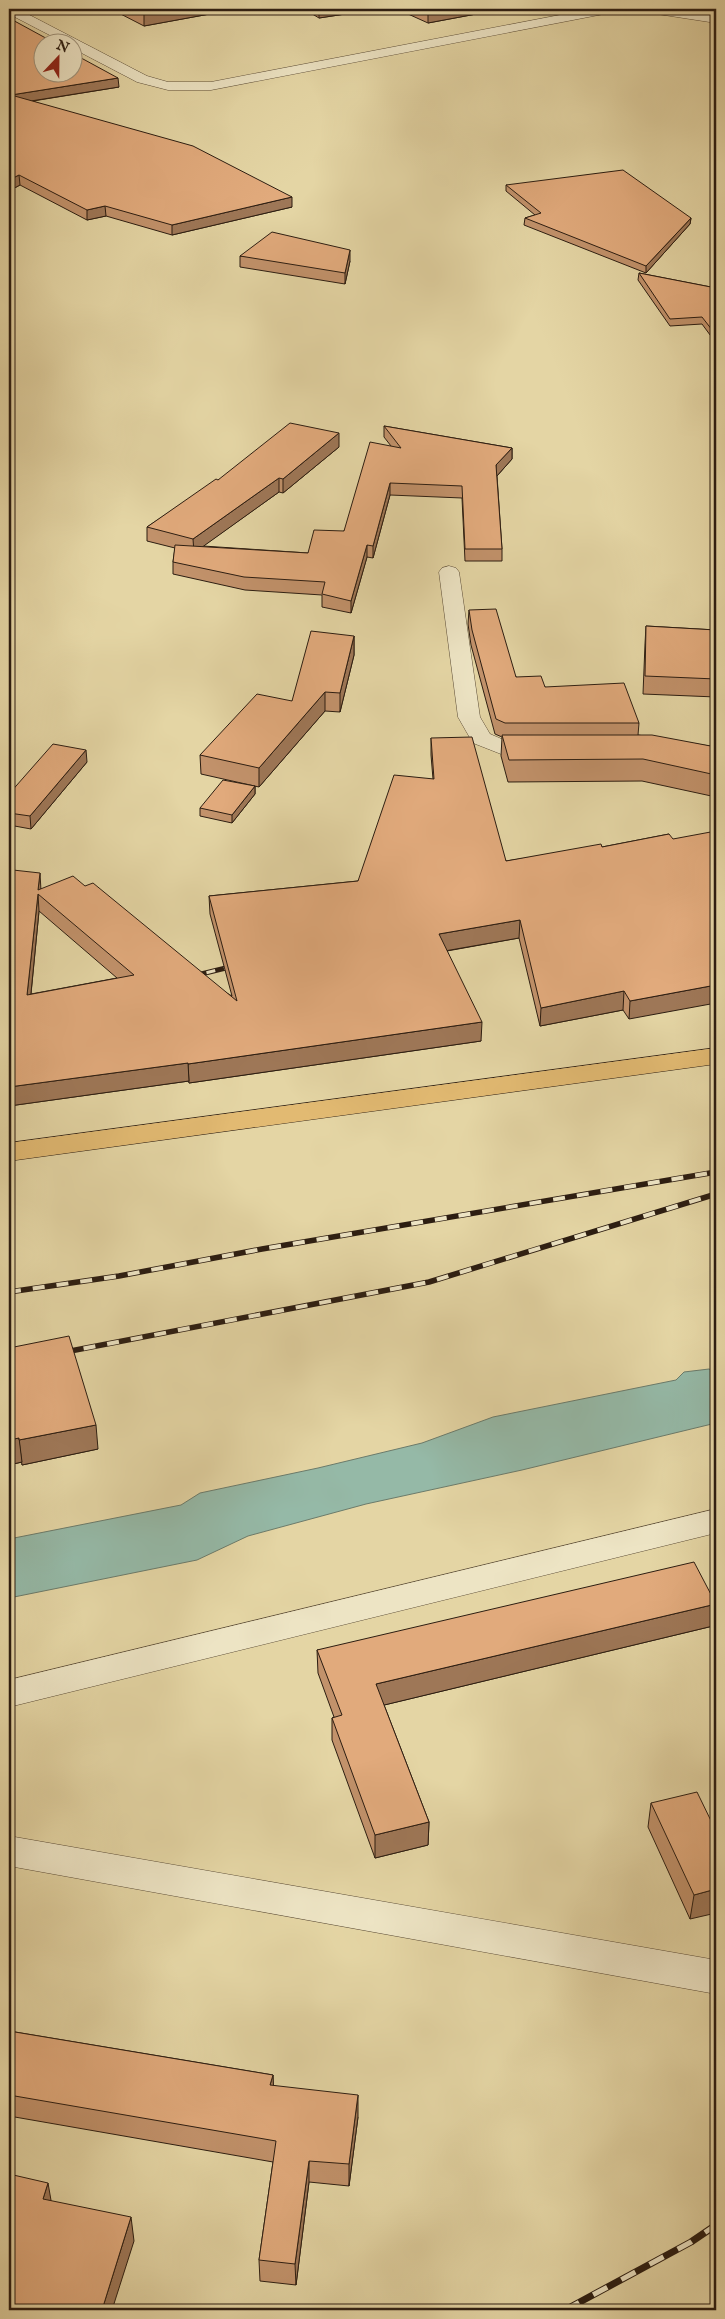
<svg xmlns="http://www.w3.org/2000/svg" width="725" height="2319" font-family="'IM FELL English',serif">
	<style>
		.water { fill: #95b9a7; stroke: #6b7b6b }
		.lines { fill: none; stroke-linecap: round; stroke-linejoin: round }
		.street-casing { stroke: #5a4b36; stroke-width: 1 }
		.primary-casing { stroke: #2c1d11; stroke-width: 1 }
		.street { fill: #ede4c4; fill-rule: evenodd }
		.primary { fill: #e2ba72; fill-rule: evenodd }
		.rail-far2-casing { stroke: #2c1d11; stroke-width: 5 }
		.rail-far1-casing { stroke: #2c1d11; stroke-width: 5.5 }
		.rail-casing { stroke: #2c1d11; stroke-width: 7 }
		.rail-far2 { stroke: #ede4c4; stroke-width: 3; stroke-dasharray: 9; stroke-linecap: butt }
		.rail-far1 { stroke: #ede4c4; stroke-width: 4; stroke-dasharray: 12; stroke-linecap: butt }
		.rail { stroke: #ede4c4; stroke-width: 5; stroke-dasharray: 16; stroke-linecap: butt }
		.wall { fill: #c2926b; stroke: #2c1d11; fill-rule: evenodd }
		.shaded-wall { fill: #9e7757; stroke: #2c1d11 }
		.building { fill: #e1aa7c; stroke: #2c1d11; fill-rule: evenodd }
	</style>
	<rect width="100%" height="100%" fill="#e4d5a4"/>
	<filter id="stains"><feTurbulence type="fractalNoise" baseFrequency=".004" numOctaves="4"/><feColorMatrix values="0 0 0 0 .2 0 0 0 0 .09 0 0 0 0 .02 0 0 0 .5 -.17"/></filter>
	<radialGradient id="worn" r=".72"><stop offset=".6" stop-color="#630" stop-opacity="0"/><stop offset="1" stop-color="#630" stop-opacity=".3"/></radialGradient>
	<!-- water -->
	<polygon class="water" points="709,1369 716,1372 716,1423 522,1470 366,1504 248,1536 197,1560 9,1598 9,1539 181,1505 200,1493 318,1468 422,1443 493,1417 676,1380 684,1372"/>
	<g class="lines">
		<defs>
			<g id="street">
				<polygon points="9,9 18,9 147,76 168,82 211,82 591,9 615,9 609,13 211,90 168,90 137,82 72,48 72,42 63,42 9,14"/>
				<polygon points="645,9 674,9 716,15 716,23 651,13"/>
				<polygon points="449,566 456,568 459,572 480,717 490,734 504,740 546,742 549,747 546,752 501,754 473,743 470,738 458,717 439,572 442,568"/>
				<polygon points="716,1509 716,1533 9,1707 9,1680"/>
				<polygon points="9,1836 716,1960 716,1994 9,1866"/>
			</g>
			<polygon id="primary" points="716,1048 716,1064 9,1161 9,1143"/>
		</defs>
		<!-- street casing -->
		<use href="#street" class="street-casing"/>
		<!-- primary casing -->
		<use href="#primary" class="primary-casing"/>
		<!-- street -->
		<use href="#street" class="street"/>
		<!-- primary -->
		<use href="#primary" class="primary"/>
		<defs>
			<polyline id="rail-far2" points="189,977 238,965"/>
			<g id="rail-far1">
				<polyline points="9,1292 119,1276 262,1249 716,1172"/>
				<polyline points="60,1353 429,1282 716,1194"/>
			</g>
			<polyline id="rail" points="565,2310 691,2242 716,2225"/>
		</defs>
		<!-- rail-far2 casing -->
		<use href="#rail-far2" class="rail-far2-casing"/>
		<!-- rail-far1 casing -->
		<use href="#rail-far1" class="rail-far1-casing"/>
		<!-- rail casing -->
		<use href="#rail" class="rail-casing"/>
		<!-- rail-far2 -->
		<use href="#rail-far2" class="rail-far2"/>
		<!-- rail-far1 -->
		<use href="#rail-far1" class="rail-far1"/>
		<!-- rail -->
		<use href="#rail" class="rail"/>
	</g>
	<!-- wall -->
	<g class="wall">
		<polygon points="111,9 237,9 144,26"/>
		<polygon points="304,9 378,9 319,18"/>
		<polygon points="397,9 503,9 428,23"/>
		<polygon points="9,18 119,87 33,101 292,207 172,235 106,216 87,220 20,185 9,191"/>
		<polygon points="506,185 691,218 690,224 646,273 524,225 525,218 535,215 506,191"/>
		<polygon points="240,256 350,261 345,284 240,267"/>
		<polygon points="639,273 716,288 716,343 702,324 670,326 638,280"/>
		<polygon points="384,426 512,448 512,459 497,476 502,549 502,561 465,561 462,498 390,495 373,558 367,557 351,613 322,607 322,595 245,590 173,574 173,562 175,548 147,541 147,527 218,480 339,447 283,493 279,492 203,546 308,553 344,531 391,446 384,437"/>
		<polygon points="469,610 516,677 545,687 639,723 638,735 716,747 716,797 642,781 508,782 501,756 502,737 495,734 471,645 468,624"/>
		<polygon points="646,626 716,630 716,697 643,694 645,644"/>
		<polygon points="354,636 354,655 340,712 325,711 259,787 201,774 200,755 292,701"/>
		<path d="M431,738L506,861L602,847L669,834L629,1019L623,1010L540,1026L519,938L447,951L481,1041L189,1083V1081L9,1106V902L41,889L232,996L210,914L209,896L358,881L433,779L431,755ZM39,911L117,978L31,994Z"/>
		<polygon points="87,762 31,829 9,825 9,794"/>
		<polygon points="255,786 255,794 232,823 200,816 200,808"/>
		<polygon points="9,1348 98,1449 22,1465 22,1462 9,1465"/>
		<polygon points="713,1626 384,1705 429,1822 428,1845 375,1858 332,1740 332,1718 334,1717 318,1673 317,1650"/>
		<polygon points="651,1803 715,1829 690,1919 648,1827"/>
		<polygon points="9,2031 273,2075 273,2085 358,2117 349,2186 309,2182 296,2285 260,2281 259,2260 273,2162 9,2116"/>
	</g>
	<!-- shaded-wall -->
	<g class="shaded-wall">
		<polygon points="144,9 237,9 144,26"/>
		<polygon points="319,9 378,9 319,18"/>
		<polygon points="455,9 503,9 428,23 428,14"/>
		<polygon points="118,78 119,87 12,104 11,95"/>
		<polygon points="19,175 20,185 9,191 9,180"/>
		<polygon points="292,197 292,207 172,235 172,225"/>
		<polygon points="105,206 106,216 87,220 87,210"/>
		<polygon points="691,218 690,224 646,273 646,266"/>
		<polygon points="350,250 350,261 345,284 345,273"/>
		<polygon points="339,433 339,447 283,493 283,479"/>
		<polygon points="512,448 512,459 496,477 496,465"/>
		<polygon points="279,478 279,492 194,553 193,539"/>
		<polygon points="390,483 390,495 373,558 373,546"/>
		<polygon points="367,545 367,557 351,613 351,601"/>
		<polygon points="354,636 354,655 340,712 340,693"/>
		<polygon points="325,692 325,711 259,787 259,768"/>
		<polygon points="86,750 87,762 31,829 30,816"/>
		<polygon points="255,786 255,794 232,823 232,815"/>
		<polygon points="40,873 41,891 38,890"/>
		<polygon points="38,894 39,911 29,1013 27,995"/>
		<polygon points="520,920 519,938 439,952 439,934"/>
		<polygon points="716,985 716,1003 629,1019 630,1001"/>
		<polygon points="624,991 623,1010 540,1026 541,1008"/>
		<polygon points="482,1022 481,1041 189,1083 188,1064"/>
		<polygon points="188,1063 189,1081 9,1106 9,1087"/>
		<polygon points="96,1425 98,1449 22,1465 19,1440"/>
		<polygon points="19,1438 22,1462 9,1465 9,1440"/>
		<polygon points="716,1604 713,1626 376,1707 376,1684"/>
		<polygon points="429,1822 428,1845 375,1858 375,1835"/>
		<polygon points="716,1889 716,1913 690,1919 694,1895"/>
		<polygon points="273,2075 274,2097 270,2085"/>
		<polygon points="358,2095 358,2117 349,2186 349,2164"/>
		<polygon points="309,2161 309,2182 296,2285 295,2264"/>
		<polygon points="48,2183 52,2206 43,2199"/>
		<polygon points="131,2217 134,2241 112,2310 102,2310"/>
	</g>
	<!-- building -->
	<g class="building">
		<polygon points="417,9 455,9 428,14"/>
		<polygon points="9,18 53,42 42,42 42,72 72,72 72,53 118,78 11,95 193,146 292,197 172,225 105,206 87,210 19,175 9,180"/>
		<polygon points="623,170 691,218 646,266 525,218 541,213 506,185"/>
		<polygon points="272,232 350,250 345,273 240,256"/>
		<polygon points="639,273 716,288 716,335 702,317 670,319"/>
		<polygon points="290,423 339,433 283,479 279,478 193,539 147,527 216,479 218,480"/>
		<polygon points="384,426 512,448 496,465 502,549 465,549 462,486 390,483 373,546 367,545 351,601 322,594 325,582 244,577 173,562 175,545 308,553 314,530 344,531 370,442 401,448"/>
		<polygon points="496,609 516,677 541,676 545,687 624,683 639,723 505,723 496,719 472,630 469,610"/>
		<polygon points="646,626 716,630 716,679 645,676"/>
		<polygon points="311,631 354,636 340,693 325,692 259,768 200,755 257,694 292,701"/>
		<polygon points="502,735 652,735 716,747 716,775 643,759 509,760"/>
		<path d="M472,737L506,861L601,844L602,847L669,834L673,839L716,831V985L630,1001L624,991L541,1008L520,920L439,934L482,1022L188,1064V1063L9,1087V902L13,870L40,873L38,890L73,876L85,886L93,883L237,1001L209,896L358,881L394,775L434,779L431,738ZM38,894L134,975L27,995Z"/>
		<polygon points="53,744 86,750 30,816 9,813 9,794"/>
		<polygon points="223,780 255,786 232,815 200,808"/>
		<polygon points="69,1336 96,1425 19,1440 19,1438 9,1440 9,1348"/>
		<polygon points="694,1562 716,1604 376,1684 429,1822 375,1835 332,1718 342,1715 317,1650"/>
		<polygon points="697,1792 715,1829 716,1829 716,1889 694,1895 651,1803"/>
		<polygon points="9,2031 273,2075 270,2085 358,2095 349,2164 309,2161 295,2264 259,2260 276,2141 9,2095"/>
		<polygon points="9,2174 48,2183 43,2199 131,2217 102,2310 9,2310"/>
	</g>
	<!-- margin -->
	<rect width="725" height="2319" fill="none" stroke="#e4d5a4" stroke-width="30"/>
	<rect x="10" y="10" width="705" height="2299" fill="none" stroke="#2c1d11" stroke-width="2.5"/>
	<rect x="15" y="15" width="695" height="2289" fill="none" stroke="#2c1d11"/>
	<!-- north arrow -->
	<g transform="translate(58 58) rotate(22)"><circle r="24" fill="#ede4c4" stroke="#a0947c"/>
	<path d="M0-4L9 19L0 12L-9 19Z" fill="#8f2418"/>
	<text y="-8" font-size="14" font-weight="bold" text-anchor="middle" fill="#2c1d11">N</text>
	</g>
	<rect width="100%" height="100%" filter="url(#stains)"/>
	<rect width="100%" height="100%" fill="url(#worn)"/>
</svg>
